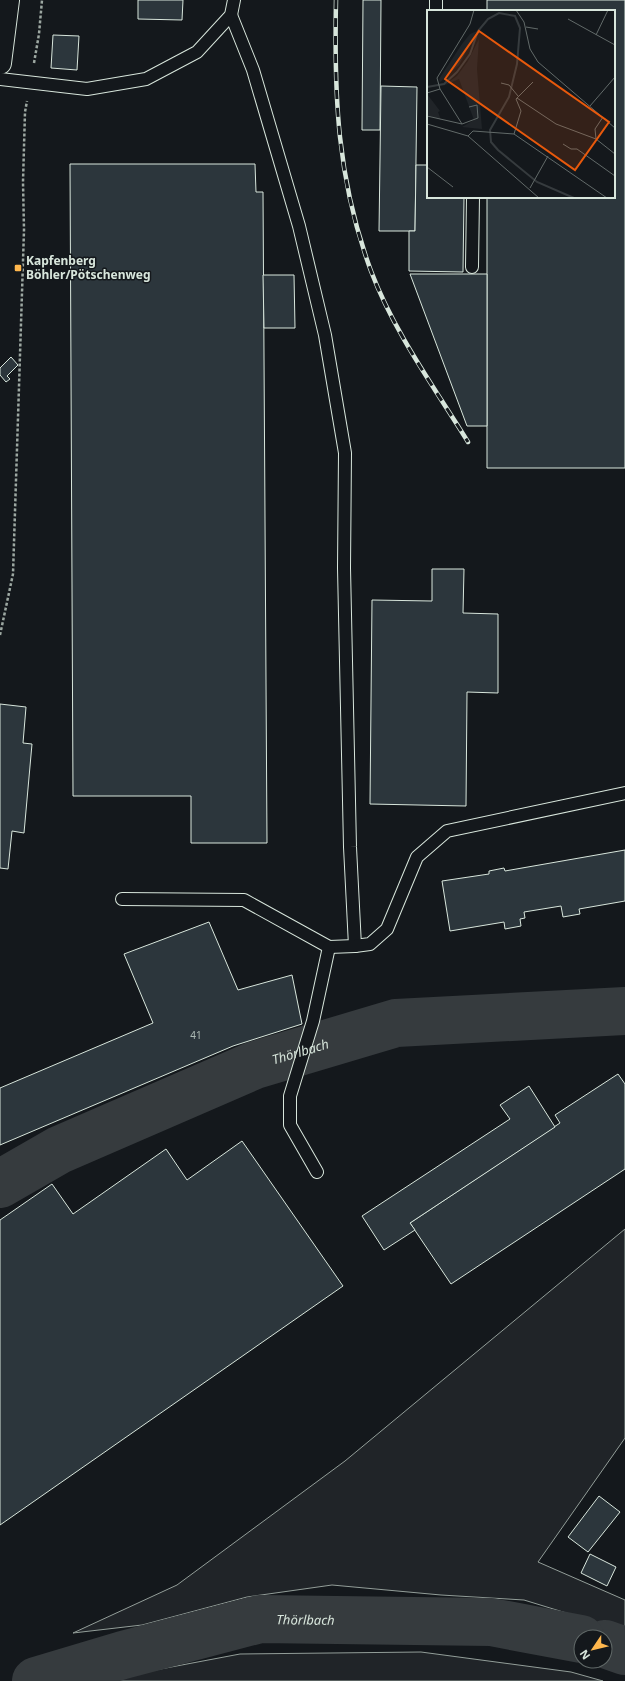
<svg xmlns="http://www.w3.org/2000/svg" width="625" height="1681" font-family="'Noto Sans',sans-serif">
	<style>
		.green { fill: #202428; stroke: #939e99 }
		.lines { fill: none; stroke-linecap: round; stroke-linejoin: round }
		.river { stroke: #363b3e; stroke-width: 48 }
		.building { fill: #2c363c; stroke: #d8e6dc }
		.service-casing { stroke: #d8e6dc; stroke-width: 14 }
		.primary-casing { stroke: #d8e6dc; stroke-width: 24 }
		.path { stroke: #9da8a2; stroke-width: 2.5; stroke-dasharray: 3 2; stroke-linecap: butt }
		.service { stroke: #14181c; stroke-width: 12 }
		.primary { stroke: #14181c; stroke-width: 22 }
		.rail-casing { stroke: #d8e6dc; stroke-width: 4.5 }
		.rail { stroke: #14181c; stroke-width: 3; stroke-dasharray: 9; stroke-linecap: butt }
		.poi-dot { fill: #ffb74d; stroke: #14181c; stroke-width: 1.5 }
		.labels { text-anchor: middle; stroke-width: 3; stroke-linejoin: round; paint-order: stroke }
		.number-label { font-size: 10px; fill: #adbab4 }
		.poi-label { font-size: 12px; font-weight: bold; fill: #d8e6dc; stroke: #14181c; text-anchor: start }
		.water-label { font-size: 13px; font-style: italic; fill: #d8e6dc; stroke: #14181c }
		.inset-river { fill: none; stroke: #363b3e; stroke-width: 2 }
		.inset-road { fill: none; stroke: #626a69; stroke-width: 1 }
		.view { fill: #e8590c; fill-opacity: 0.15; stroke: #e8590c; stroke-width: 2 }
		.inset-edge { fill: none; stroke: #d8e6dc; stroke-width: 2 }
	</style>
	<rect width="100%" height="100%" fill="#14181c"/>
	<!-- green -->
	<g class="green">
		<polygon points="625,1229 625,1438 538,1562 625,1600 625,1631 524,1600 441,1595 332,1585 247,1597 142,1625 73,1633 177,1585 345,1461"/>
		<polygon points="421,1652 571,1672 603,1681 97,1681 240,1654"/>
	</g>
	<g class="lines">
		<!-- river -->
		<g class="river">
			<path id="s1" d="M0,1184L59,1150L255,1065L396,1023L625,1011"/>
			<polyline points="605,1644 625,1651"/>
			<path id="s2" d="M36,1681L123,1655L260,1619L491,1622L581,1639"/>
		</g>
	</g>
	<!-- building -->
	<g class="building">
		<polygon points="138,0 183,0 182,20 138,19"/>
		<polygon points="363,0 381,0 380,130 362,130"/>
		<polygon points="487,0 625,0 625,468 487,468 487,197 614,197 614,11 487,11"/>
		<polygon points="53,35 79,36 77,70 51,68"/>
		<polygon points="381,86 417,87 415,231 379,231"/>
		<polygon points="70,164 255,164 256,192 263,192 267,843 191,843 191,796 73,796"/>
		<polygon points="416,165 428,165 428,197 464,197 463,272 409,271 409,231 415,231"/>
		<polygon points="410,274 487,274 487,426 467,426"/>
		<polygon points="263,275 294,275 295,328 264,328"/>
		<polygon points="11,357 18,365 7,376 10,379 6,382 0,375 0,368"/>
		<polygon points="432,569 464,569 463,613 498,614 498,693 467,692 466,806 370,804 372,600 432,601"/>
		<polygon points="0,704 26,707 23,743 32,744 24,833 12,831 8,869 0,868"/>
		<polygon points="625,850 625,901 579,909 580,914 563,917 561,906 524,912 525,918 520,919 521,926 505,929 504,922 450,931 442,881 489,874 489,871 504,868 505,871"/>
		<polygon points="209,922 238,990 292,975 302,1024 233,1046 0,1145 0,1088 153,1023 124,954"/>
		<polygon points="618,1074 625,1084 625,1169 451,1284 410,1223 560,1123 555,1115"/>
		<polygon points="529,1086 555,1127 410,1223 415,1230 384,1250 362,1216 510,1119 500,1105"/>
		<polygon points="242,1141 343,1286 0,1525 0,1220 52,1184 73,1214 166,1149 187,1180"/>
		<polygon points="599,1496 620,1512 588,1552 568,1537"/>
		<polygon points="590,1554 616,1567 607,1586 581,1573"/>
	</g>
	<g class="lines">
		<defs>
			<g id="service">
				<polyline points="436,0 436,11"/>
				<polyline points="231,15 253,70 299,226 325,335 345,453 344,568 350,847 355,946"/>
				<polyline points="0,79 87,89 146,79 197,52 231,15 234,0"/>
				<polyline points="472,267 473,197"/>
				<polyline points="122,899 244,900 329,947 355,946 370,944 387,929 417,857 447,831 625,793"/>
				<polyline points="317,1172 290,1125 290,1096 313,1021 329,947"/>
			</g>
			<polyline id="primary" points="0,63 8,0"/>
		</defs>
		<!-- service casing -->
		<use href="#service" class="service-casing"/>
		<!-- primary casing -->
		<use href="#primary" class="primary-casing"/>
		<!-- path -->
		<g class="path">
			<polyline points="34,63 39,34 42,0"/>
			<polyline points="0,635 13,574 24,230 23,182 25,112 27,101"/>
		</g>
		<!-- service -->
		<use href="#service" class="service"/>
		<!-- primary -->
		<use href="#primary" class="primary"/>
		<defs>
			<path id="rail" d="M336,0C334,96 337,179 371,271C394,332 434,387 468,442"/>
		</defs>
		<!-- rail casing -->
		<use href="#rail" class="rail-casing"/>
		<!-- rail -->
		<use href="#rail" class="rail"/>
	</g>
	<!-- markers -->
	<rect class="poi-dot" x="14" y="264" width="8" height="8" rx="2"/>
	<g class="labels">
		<!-- number labels -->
		<g class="number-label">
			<text x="196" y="1039">41</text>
		</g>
		<!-- poi labels -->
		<g class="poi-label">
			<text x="26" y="265">Kapfenberg<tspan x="26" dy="14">Böhler/Pötschenweg</tspan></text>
		</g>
		<!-- water labels -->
		<g class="water-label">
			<text dy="5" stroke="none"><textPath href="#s1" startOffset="329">Thörlbach</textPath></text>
			<text dy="5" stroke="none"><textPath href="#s2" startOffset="278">Thörlbach</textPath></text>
		</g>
	</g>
	<!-- overview -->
	<g transform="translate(427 10)">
		<rect width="188" height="188" fill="#14181c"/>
		<path d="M50,21L32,55L13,72L12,69L35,34L43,24ZM52,29L50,59L55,119L35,117L47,110L32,69L16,76L30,66L41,51ZM0,84L13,101L11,102L14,110L0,105Z" fill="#202428"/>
		<path class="inset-river" d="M0,77L17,74L30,62L43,44L51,21L61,9L72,3L88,6L93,18L90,54L82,87L63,120L64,132L71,140L110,172L147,188"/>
		<path class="inset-road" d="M89,0L97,12L103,39L111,52L188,118M141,9L188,35M99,17L111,19M169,25L181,0M74,73L82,75L91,86M13,79L10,68L43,14L47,0M0,83L13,79M90,88L129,114L169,129M163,96L188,67M0,106L35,114L13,79M176,107L168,119L169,129L188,144M0,114L41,126L112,188M35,114L51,108L50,95L42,97M87,124L94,101L89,89L106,72M41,126L46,121L87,124L180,188M136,134L144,139H150L188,166M0,157L26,177M103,178L121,146"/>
		<path class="view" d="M52,21L182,112L148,160L18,69Z"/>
		<rect width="188" height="188" class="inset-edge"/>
	</g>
	<!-- north arrow -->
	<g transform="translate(593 1649) rotate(235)"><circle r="19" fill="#14181c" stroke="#626a69"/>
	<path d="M0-3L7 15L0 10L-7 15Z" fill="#ffb74d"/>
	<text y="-6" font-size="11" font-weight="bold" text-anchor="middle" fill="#d8e6dc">N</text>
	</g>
</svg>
